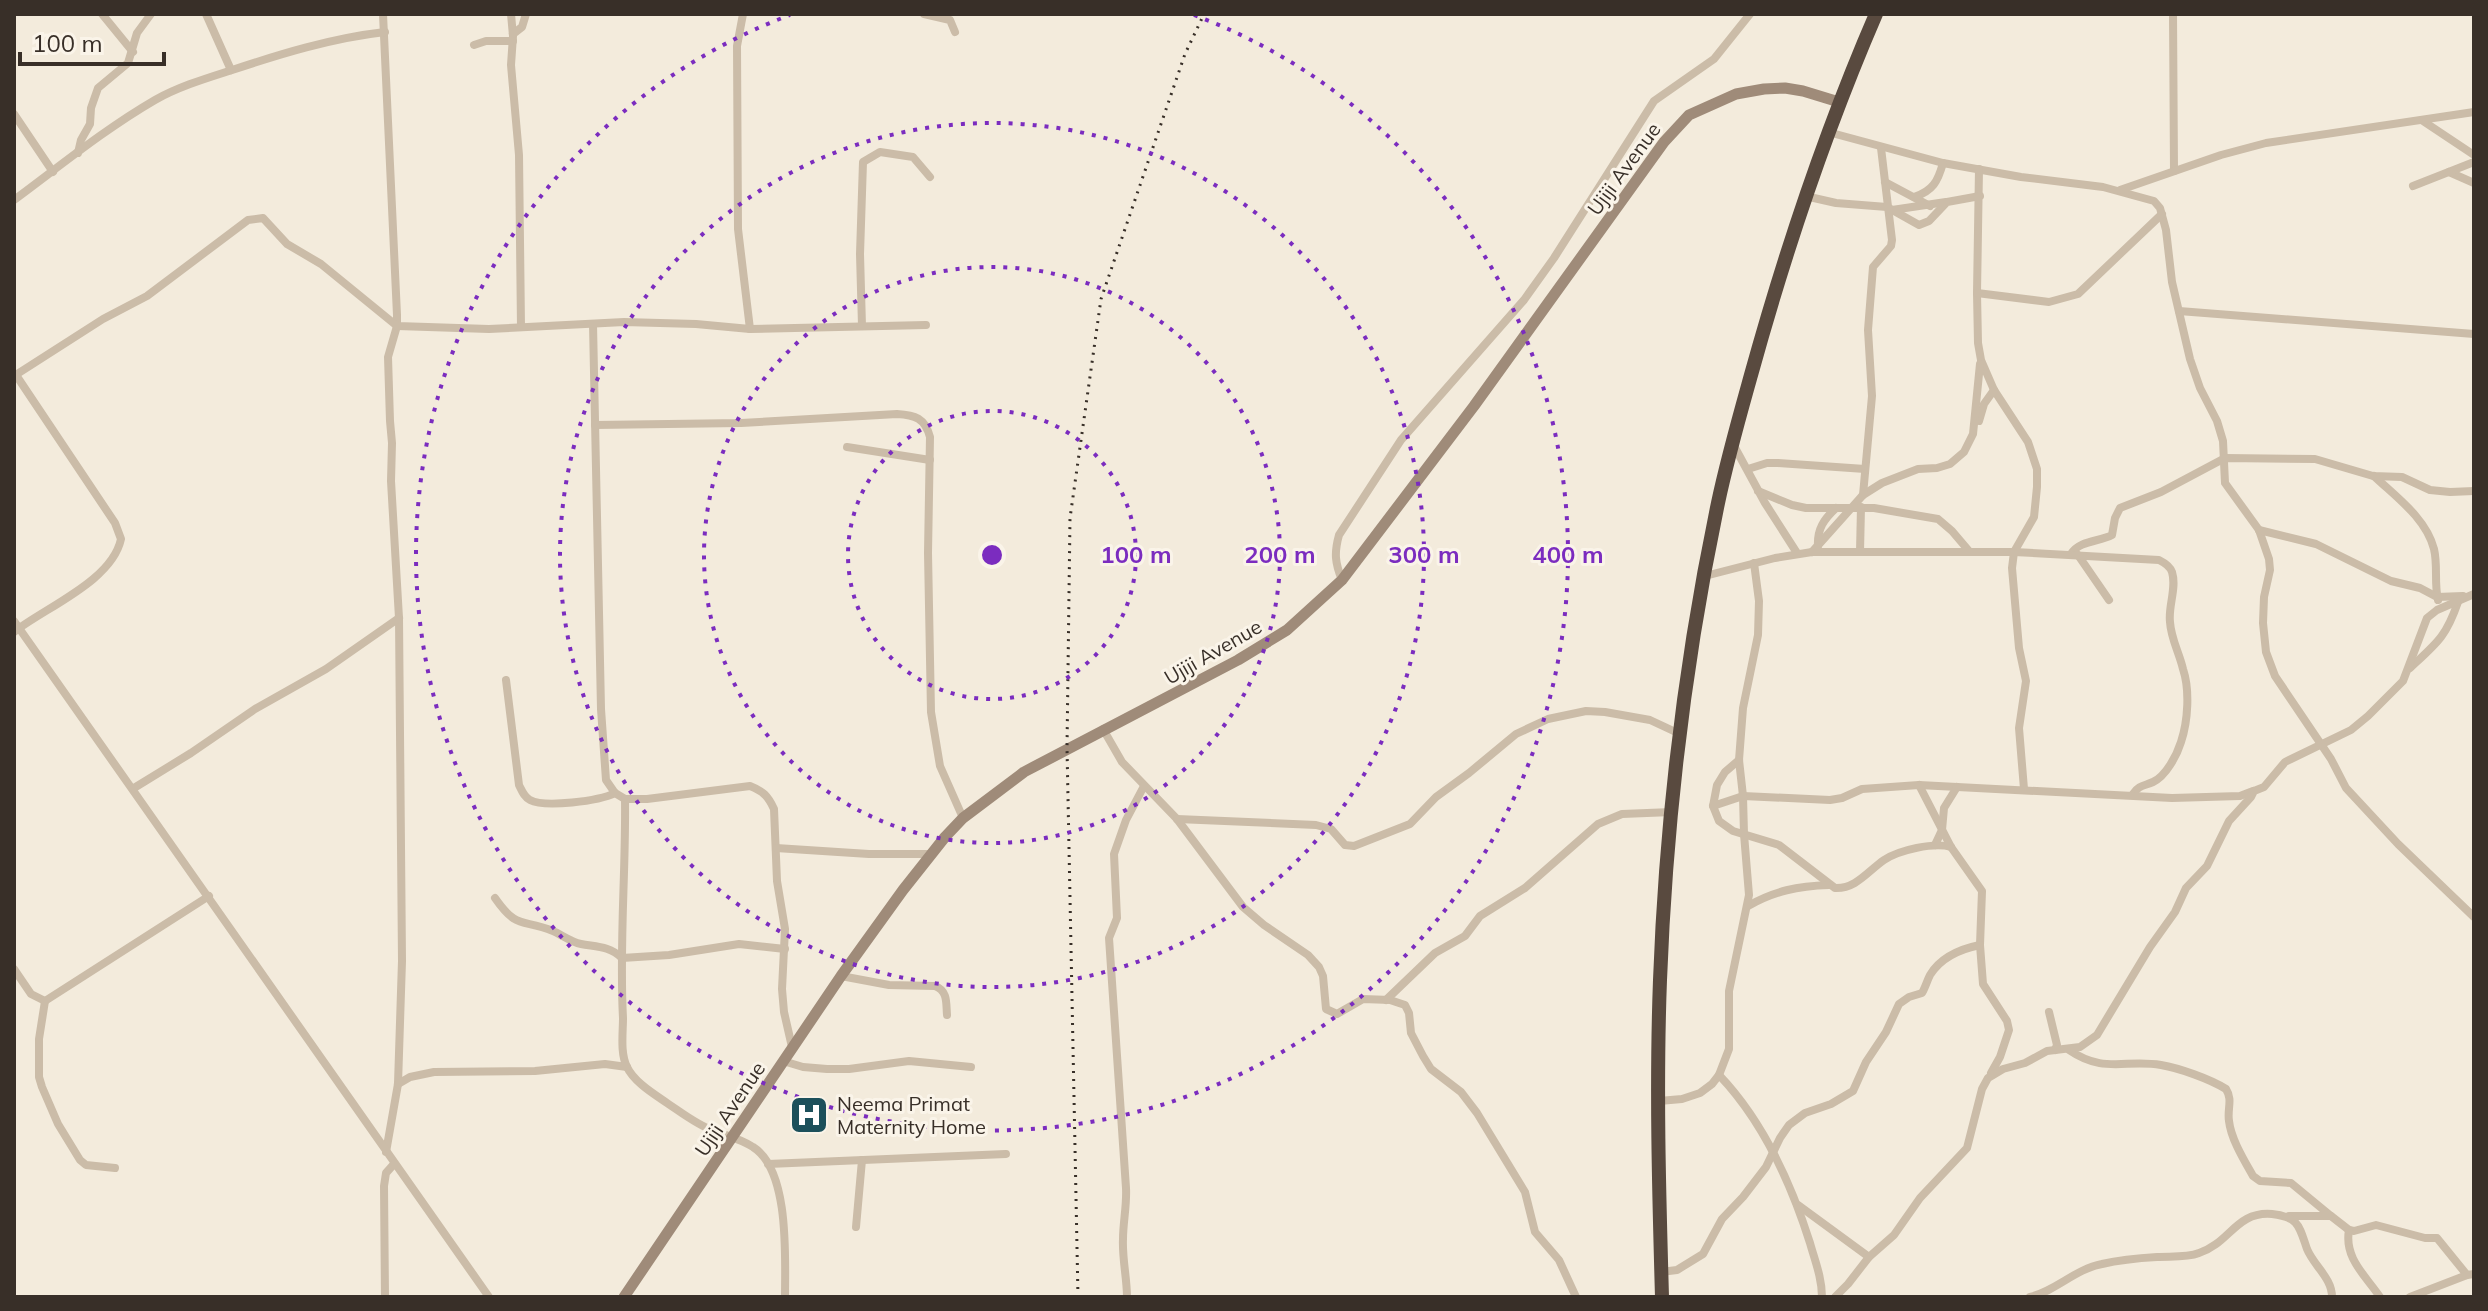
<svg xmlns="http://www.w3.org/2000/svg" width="2488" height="1311" font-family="Mulish,sans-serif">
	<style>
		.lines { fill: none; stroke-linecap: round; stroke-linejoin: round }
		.street { stroke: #cbbca8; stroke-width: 8 }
		.secondary { stroke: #9f8b79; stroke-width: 11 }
		.highway { stroke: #594a3f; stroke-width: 14 }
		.rail { stroke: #382f28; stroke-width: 3; stroke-dasharray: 2 6; stroke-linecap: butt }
		.ring { fill: none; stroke: #7b2cbf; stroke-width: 4; stroke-dasharray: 4 8 }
		.labels { text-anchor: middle; stroke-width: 6; stroke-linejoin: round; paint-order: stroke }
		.street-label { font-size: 20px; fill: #382f28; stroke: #faf4e9 }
		.poi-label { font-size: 20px; fill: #382f28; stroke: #faf4e9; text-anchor: start }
		.centre { fill: #7b2cbf; stroke: #faf4e9; stroke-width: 4 }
		.ring-label { font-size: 24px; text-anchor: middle; font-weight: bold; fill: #7b2cbf; stroke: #faf4e9; stroke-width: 6; stroke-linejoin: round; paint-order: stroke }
	</style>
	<rect width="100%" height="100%" fill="#f3ebdc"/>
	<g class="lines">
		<!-- street -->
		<g class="street">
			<polyline points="102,14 133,52"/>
			<polyline points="206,14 231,70"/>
			<polyline points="383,14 397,315 397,326 388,357 390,421 392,443 391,481 399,618 402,961 398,1084 386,1152"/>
			<polyline points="511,14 513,36 511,65 519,155 521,327"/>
			<polyline points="743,14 737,46 738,229 750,329"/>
			<polyline points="924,14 950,20 955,32"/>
			<polyline points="2173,14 2174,171"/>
			<polyline points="513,34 522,27 526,14"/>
			<polyline points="474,45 486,41 513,41"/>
			<polyline points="14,114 53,172"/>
			<polyline points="2423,121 2474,155"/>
			<polyline points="1828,132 1943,163 2021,177 2103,187 2154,201 2160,208 2166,230 2172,282 2190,359 2200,388 2217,421 2223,441 2225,483 2259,530 2269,559 2270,570 2264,597 2263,623 2266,652 2275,676 2331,759 2346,788 2398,844 2474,917"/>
			<polyline points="78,153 81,140 90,124 91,108 98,88 128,63 137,33 151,14"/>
			<polyline points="1979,169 1977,293 1978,343 1981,360 1994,390 2028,442 2037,469 2037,487 2034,517 2014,552 2012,568 2019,648 2026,681 2019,728 2024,789"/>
			<polyline points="2449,172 2474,183"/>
			<polyline points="1885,182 1930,206"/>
			<polyline points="2413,186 2474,162"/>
			<polyline points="2120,190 2221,155 2266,143 2474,112"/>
			<polyline points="1805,196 1836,203 1887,207 1919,225 1929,221 1947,202 1980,196"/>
			<path d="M1914,197C1933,191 1938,181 1943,163"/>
			<path d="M14,200C60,166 105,129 155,100C178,87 204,79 229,71C280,54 332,38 385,32"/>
			<polyline points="1892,210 1946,202"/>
			<polyline points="1977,293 2049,302 2078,294 2162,214"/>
			<polyline points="2179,311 2474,334"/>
			<path d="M593,324L601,709L606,780L615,793L625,799H647L750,786C763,791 768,796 774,809L777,881L785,929L782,989L784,1012L792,1047"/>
			<polyline points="862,326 860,254 863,162 880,152 913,157 930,177"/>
			<polyline points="14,376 103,319 147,296 248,220 263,218 287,244 321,264 397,326 489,329 624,322 696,324 750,329 926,325"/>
			<polyline points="1979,421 1984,404 1994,390"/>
			<path d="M595,425L741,423L897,414C915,415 925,418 930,437L928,553L931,712L940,766L963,818"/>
			<polyline points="1733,444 1765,503 1797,553"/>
			<polyline points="847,447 930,460"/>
			<polyline points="1748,469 1767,463 1778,463 1865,469"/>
			<path d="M2374,476C2396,497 2426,518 2434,549C2438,566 2434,583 2438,600"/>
			<polyline points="1758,491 1792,505 1806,508 1874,508 1938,519 1952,531 1969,551"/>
			<polyline points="1863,495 1882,483 1918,469 1937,468 1950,464 1964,452 1973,434 1980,364"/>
			<polyline points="2259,530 2316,544 2391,581 2420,588 2437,597 2463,596"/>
			<path d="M1818,546C1817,529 1824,519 1836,508"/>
			<polyline points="1812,552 1863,495 1872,396 1868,330 1873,267 1891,246 1892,240 1881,148"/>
			<polyline points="1860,552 1861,507"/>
			<path d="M2071,554C2080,540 2099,542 2112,535L2115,518L2120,508L2161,492L2225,458L2315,459L2373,476L2402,477L2430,490L2450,492L2474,491"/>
			<polyline points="2078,555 2109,600"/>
			<path d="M1705,576L1775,558L1812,552H2014L2159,560C2165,563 2170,566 2172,572C2177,588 2168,606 2170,622C2171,639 2179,652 2183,669C2190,690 2188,721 2181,742C2177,755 2166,776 2153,782C2144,786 2139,785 2133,794"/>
			<path d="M1342,580C1335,563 1334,553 1339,535L1401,440L1524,300L1554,258L1654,101L1714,59L1750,14"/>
			<polyline points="14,621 489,1297"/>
			<path d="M14,632C46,607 112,581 121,539L115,523L16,375"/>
			<path d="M2410,668C2437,643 2446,637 2458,602"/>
			<path d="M506,680L519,785C522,791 524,797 530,800C545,808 599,801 615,793"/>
			<polyline points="1103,729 1122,762 1177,819 1243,907 1264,925 1308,955 1319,967 1323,976 1326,1009 1337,1014 1363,999 1390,1000 1405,1005 1409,1013 1411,1033 1423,1056 1431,1069 1461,1092 1477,1113 1525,1192 1535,1232 1559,1260 1576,1297"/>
			<path d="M1739,760L1725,772L1717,785L1713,806L1719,821L1733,831L1779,845L1835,888C1856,889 1868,871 1884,860C1899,850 1934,842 1951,847"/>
			<polyline points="1919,785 1951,847 1982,891 1980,945 1983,984 2007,1021 2009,1030 2000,1057 1991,1073"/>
			<polyline points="134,788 191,753 255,709 326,669 399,618"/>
			<path d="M625,799C626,872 619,945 623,1018C623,1033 620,1053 627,1067C634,1082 654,1094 667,1103C682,1113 697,1125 714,1131C728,1136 741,1139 753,1147C790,1170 785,1259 785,1297"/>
			<polyline points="1713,806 1743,796 1830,800 1842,798 1862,789 1919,785 2172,798 2240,796 2253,791"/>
			<polyline points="1177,819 1316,825 1331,829 1345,845 1354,846 1410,824 1436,797 1469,773 1516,734 1548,719 1586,711 1605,712 1650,720 1680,734"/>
			<polyline points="1935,845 1942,830 1944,808 1957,787"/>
			<polyline points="776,848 869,854 931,854"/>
			<path d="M495,898C518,931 522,918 553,931C562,935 571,942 581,944C597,947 609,946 622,958L669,955L739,944L785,949"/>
			<path d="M1748,906C1774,891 1798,886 1829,885"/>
			<polyline points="14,969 31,994 45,1001"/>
			<path d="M841,976L889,985L935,986C948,991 946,1003 947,1015"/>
			<polyline points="1386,1000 1435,953 1465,936 1480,916 1525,888 1598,824 1622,814 1672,812"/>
			<polyline points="45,1001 39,1039 39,1077 42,1087 58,1124 80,1160 86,1165 115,1168"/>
			<polyline points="45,1001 209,896"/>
			<polyline points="2049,1012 2057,1045 2055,1050"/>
			<path d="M2069,1050C2104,1074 2125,1059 2161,1065C2179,1068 2210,1079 2226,1089C2233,1100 2227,1109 2229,1121C2231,1139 2244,1160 2253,1176L2260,1181L2291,1183L2331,1216"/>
			<polyline points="783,1061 803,1067 827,1069 849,1069 909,1061 971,1067"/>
			<path d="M1719,1075C1763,1121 1791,1183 1810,1243C1815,1261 1822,1278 1822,1297"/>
			<polyline points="398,1084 410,1077 434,1072 535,1071 605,1064 627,1067"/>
			<polyline points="1659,1101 1682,1099 1700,1093 1712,1084 1719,1075 1729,1049 1729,991 1749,895 1744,834 1743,796 1739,760 1743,708 1758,635 1759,601 1754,563"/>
			<polyline points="768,1164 1006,1154"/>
			<polyline points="1798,1205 1869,1257"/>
			<polyline points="2289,1216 2331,1216 2349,1230 2354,1231 2376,1225 2425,1238 2437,1238 2467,1275"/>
			<polyline points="856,1227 862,1160"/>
			<path d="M2349,1230C2344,1258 2365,1275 2380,1297"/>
			<path d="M1661,1272L1677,1270L1703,1254L1722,1219L1743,1197L1766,1167L1780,1138L1789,1125L1805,1113L1831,1104L1853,1091L1866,1062L1886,1032L1899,1004L1909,997L1922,993C1925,988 1927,981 1930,975C1941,957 1960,949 1980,945"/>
			<polyline points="385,1297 384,1186 386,1173 394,1164"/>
			<path d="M1127,1297C1127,1278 1122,1258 1123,1239C1123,1222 1127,1205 1126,1188L1109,938L1117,918L1114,854L1126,820L1144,786"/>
			<polyline points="1835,1297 1848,1284 1869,1257 1894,1235 1920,1198 1967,1148 1982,1089 1988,1078 2003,1069 2025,1063 2047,1051 2080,1047 2097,1035 2150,947 2175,912 2186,888 2207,866 2229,821 2251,797 2254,791 2264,787 2285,762 2351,730 2368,716 2403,681 2427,618 2437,610 2474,594"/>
			<path d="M2030,1297C2056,1291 2075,1269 2102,1264C2119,1260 2139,1258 2157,1257C2170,1256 2186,1258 2199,1253C2230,1243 2236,1211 2272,1214C2299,1217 2299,1226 2307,1249C2314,1266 2332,1278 2332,1297"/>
			<polyline points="2410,1297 2467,1275 2474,1274"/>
		</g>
		<!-- secondary -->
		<polyline class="secondary" points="624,1297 841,976 903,890 945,837 963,818 1024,772 1238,660 1287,630 1342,580 1474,406 1664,142 1689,115 1736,94 1764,89 1785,88 1803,91 1839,102"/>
		<!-- highway -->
		<path class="highway" d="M1662,1297C1659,1192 1656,1086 1660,980C1666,820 1685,660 1718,503C1727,460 1739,418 1751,375C1785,252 1825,132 1876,14"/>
		<!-- rail -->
		<polyline class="rail" points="1078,1297 1067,748 1070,518 1101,299 1185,54 1204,14"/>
	</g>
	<!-- distance rings -->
	<g class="ring">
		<circle cx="992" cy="555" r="144"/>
		<circle cx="992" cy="555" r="288"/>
		<circle cx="992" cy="555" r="432"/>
		<path d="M1194 15A576 576 0 1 1 790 15"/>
	</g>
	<!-- icons -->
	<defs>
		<symbol id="hospital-square" viewBox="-11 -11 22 22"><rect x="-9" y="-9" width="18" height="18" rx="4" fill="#1c505b" stroke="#faf4e9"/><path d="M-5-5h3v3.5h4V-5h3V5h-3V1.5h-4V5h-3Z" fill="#fff"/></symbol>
	</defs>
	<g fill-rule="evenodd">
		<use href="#hospital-square" x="787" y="1093" width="44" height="44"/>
	</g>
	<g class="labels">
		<!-- street labels -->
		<g class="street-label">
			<text transform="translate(1624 169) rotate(-54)" y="7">Ujiji Avenue</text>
			<text transform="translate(1213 652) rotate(-30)" y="7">Ujiji Avenue</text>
			<text transform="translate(730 1109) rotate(-56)" y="7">Ujiji Avenue</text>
		</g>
		<!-- poi labels -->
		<g class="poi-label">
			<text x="837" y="1111">Neema Primat<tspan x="837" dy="23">Maternity Home</tspan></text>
		</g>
	</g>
	<circle cx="992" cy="555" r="12" class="centre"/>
	<g class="ring-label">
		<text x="1136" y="563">100 m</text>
		<text x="1280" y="563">200 m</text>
		<text x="1424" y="563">300 m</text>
		<text x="1568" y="563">400 m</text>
	</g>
	<!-- border -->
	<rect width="2488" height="1311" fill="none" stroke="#382f28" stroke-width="32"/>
	<!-- scale -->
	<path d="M20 52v12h144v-12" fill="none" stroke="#382f28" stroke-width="4"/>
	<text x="32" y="52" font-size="24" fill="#382f28" stroke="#faf4e9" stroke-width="6" paint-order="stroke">100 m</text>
</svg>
